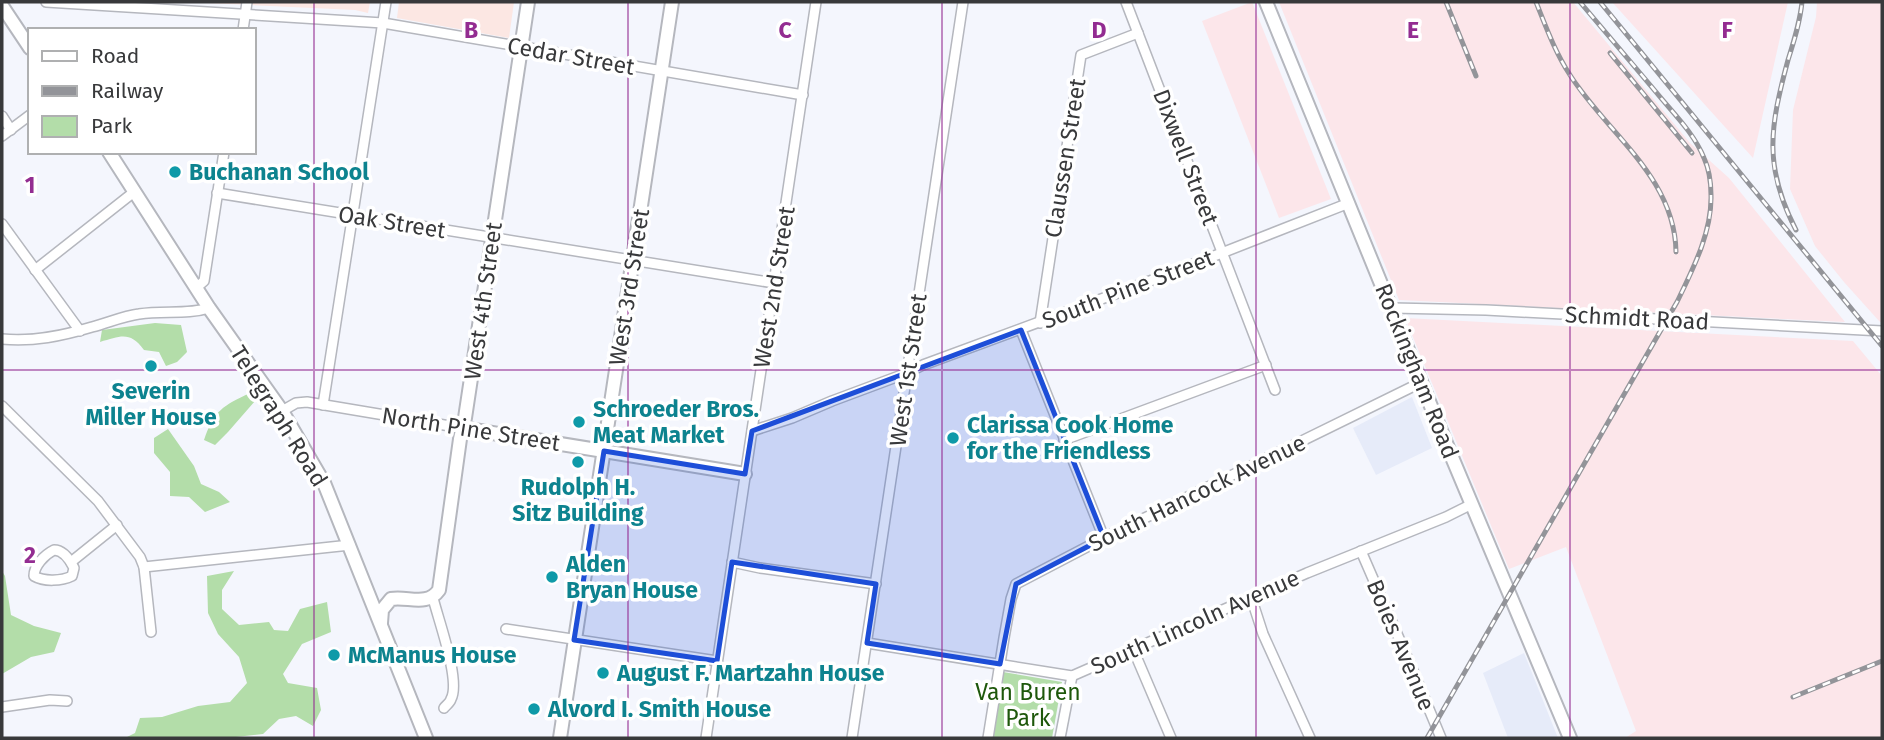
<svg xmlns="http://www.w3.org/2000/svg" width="1884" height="740" font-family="'Fira Sans',sans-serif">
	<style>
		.built { fill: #e6ebf9 }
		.industrial { fill: #fce6ea }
		.education { fill: #fce7e3 }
		.green { fill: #b3dda9 }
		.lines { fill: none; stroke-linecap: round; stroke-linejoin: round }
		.street-casing { stroke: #b5b7be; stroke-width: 12 }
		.secondary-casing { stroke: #b5b7be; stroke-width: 16 }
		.street { stroke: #fff; stroke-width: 9 }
		.secondary { stroke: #fff; stroke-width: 12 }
		.rail-casing { stroke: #939499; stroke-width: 5 }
		.rail { stroke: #fff; stroke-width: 2.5; stroke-dasharray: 8; stroke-linecap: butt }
		.marked { fill: #1d4ed8; fill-opacity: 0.2; stroke: #1d4ed8; stroke-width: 5; stroke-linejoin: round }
		.grid { fill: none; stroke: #932c91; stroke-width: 2; stroke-opacity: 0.55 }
		.culture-dot { fill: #0f9aa8; stroke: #fff; stroke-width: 2.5 }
		.labels { text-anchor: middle; stroke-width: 7; stroke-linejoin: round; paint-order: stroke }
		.street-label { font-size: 23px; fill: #38393b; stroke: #fff }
		.culture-label { font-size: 23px; font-weight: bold; fill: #0d838f; stroke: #fff; text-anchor: start }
		.park-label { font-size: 23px; fill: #1e580b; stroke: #fff }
		.grid-label { font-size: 23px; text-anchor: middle; font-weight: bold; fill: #932c91; stroke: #fff; stroke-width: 7; stroke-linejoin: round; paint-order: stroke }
	</style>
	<rect width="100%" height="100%" fill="#f4f6fd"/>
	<!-- built -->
	<g class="built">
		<polygon points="1412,397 1432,448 1376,475 1353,428"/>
		<polygon points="1524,653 1558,738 1508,738 1483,673"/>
	</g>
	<!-- industrial -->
	<g class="industrial">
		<polygon points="1252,2 1331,199 1279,218 1202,21"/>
		<polygon points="1279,2 1573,2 1690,143 1729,178 1845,322 1399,300"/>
		<polygon points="1612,2 1788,2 1753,158"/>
		<polygon points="1817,2 1882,2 1882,322 1880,322 1844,282 1815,246 1790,189 1793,110 1816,17"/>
		<polygon points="1405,318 1853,341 1882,376 1882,738 1625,738 1636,731 1566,547 1509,569"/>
	</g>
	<!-- education -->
	<g class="education">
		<polygon points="184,2 370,2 368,13 355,10"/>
		<polygon points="399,2 514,2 509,38 397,18"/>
	</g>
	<!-- green -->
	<g class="green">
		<path d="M155,323L181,325L187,352L177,362L166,366L159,352L144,350C130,331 121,336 100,342L102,330Z"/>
		<path d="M250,393L255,401L228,432L215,445L204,440C214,410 223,406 250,393Z"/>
		<polygon points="168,429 194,466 201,484 219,492 230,502 205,512 189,497 170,496 170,472 154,453 154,438"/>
		<polygon points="2,571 5,576 11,615 34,626 61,633 54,652 31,657 2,674"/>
		<polygon points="234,571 222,590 222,609 239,625 269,622 274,630 288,631 300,609 327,602 331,632 302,644 283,674 288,683 317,688 321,710 313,726 296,716 279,719 263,734 227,738 125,738 135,733 140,718 162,717 198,706 230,702 247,683 239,657 218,634 208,613 207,576"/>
		<polygon points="1003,672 1062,682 1052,738 993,738"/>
	</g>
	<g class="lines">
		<defs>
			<g id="street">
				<polyline points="46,2 383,23 803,95"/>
				<polyline points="1126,2 1275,390"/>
				<polyline points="243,30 247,2"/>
				<polyline points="2,116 11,130"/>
				<polyline points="2,136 30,115"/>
				<polyline points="217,193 774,283"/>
				<polyline points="2,224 80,331"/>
				<polyline points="35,270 134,192"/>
				<polyline points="197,287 204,281 224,152"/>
				<polyline points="1392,308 1486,310 1882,331"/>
				<polyline points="1040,323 1081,55 1138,33"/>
				<polyline points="1021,330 1104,538"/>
				<path d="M2,339C33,342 62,336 92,327C108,323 123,316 139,314C163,310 187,315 209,308"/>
				<polyline points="323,405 386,2"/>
				<polyline points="2,406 98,501 140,557 144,567 151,632"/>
				<polyline points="282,411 296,403 307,402 462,428"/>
				<polyline points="752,431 792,418 832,401 907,373 923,365 1158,278 1349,203"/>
				<polyline points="1064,440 1266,365"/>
				<path d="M54,550C63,550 70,560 74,568L72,576C62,581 44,582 34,576C34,566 44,555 54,550Z"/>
				<polyline points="1361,551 1414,673 1441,738"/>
				<polyline points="71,562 117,525"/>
				<polyline points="732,562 760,568 876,584"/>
				<polyline points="144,567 350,545"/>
				<polyline points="1251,597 1263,634 1310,738"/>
				<path d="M433,598C438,619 461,681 451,699C450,703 446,705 444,708"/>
				<polyline points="506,629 717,661"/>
				<polyline points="867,643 1072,676 1307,573 1446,517 1472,504"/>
				<polyline points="1133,649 1171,738"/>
				<polyline points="2,707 50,700 67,701"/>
				<polyline points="706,738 816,2"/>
				<polyline points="852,738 963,2"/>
				<polyline points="988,738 1004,638 1011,599 1016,584 1104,538 1422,382"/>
				<polyline points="1060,738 1072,676"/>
			</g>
			<g id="secondary">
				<polyline points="1266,2 1446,443 1570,738"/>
				<polyline points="2,6 30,48"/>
				<polyline points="109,152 209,308 282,411 324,483 426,738"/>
				<polyline points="462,428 745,474"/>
				<path d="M381,623L382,610L391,599C408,596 427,607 439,590L460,439L465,418L528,2"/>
				<polyline points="560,738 672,2"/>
			</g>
		</defs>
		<!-- street casing -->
		<use href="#street" class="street-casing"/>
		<!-- secondary casing -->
		<use href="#secondary" class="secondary-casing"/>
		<!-- street -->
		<use href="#street" class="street"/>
		<!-- secondary -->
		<use href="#secondary" class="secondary"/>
		<defs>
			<g id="rail">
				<polyline points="1446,2 1476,76"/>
				<path d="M1536,2C1546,27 1555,52 1570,75C1607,133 1675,177 1676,252"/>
				<polyline points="1600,2 1882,346"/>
				<polyline points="1610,53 1692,153"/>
				<path d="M1796,230C1763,166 1770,127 1788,60C1794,41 1800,22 1802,2"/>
				<polyline points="1793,697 1882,661"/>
				<path d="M1427,738L1677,302C1693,269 1712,232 1711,195C1711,182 1709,169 1704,158C1694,133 1673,113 1656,92C1631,62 1605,32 1580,2"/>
			</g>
		</defs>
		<!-- rail casing -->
		<use href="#rail" class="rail-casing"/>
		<!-- rail -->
		<use href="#rail" class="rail"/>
	</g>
	<!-- marked area -->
	<path class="marked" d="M1021,330L1104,538L1016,584L1000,664L867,643L876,584L732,562L717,661L574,640L604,451L745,474L752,431Z"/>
	<!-- grid -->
	<path class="grid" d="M314,2V738M628,2V738M942,2V738M1256,2V738M1570,2V738M2,370H1882"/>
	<!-- markers -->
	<g class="culture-dot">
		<circle cx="175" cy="172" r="7"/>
		<circle cx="151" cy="366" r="7"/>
		<circle cx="579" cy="422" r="7"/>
		<circle cx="953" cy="438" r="7"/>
		<circle cx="578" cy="462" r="7"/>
		<circle cx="552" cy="577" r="7"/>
		<circle cx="334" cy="655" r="7"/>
		<circle cx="603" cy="673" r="7"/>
		<circle cx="534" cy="709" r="7"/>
	</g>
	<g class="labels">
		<!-- street labels -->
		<g class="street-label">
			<text transform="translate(571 56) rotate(10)" y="8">Cedar Street</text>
			<text transform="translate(1186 157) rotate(69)" y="8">Dixwell Street</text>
			<text transform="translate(1065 158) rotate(-81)" y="8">Claussen Street</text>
			<text transform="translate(392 222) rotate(9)" y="8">Oak Street</text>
			<text transform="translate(629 287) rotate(-81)" y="8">West 3rd Street</text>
			<text transform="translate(774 287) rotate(-81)" y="8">West 2nd Street</text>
			<text transform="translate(1128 289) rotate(-21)" y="8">South Pine Street</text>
			<text transform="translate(483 301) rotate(-82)" y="8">West 4th Street</text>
			<text transform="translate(1637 318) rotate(3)" y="8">Schmidt Road</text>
			<text transform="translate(908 370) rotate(-82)" y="8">West 1st Street</text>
			<text transform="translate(1417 371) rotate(68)" y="8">Rockingham Road</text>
			<text transform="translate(279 416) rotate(58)" y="8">Telegraph Road</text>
			<text transform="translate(471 429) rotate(9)" y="8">North Pine Street</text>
			<text transform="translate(1197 493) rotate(-26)" y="8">South Hancock Avenue</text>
			<text transform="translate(1195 622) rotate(-24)" y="8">South Lincoln Avenue</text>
			<text transform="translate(1401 645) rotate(67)" y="8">Boies Avenue</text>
		</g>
		<!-- culture labels -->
		<g class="culture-label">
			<text x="189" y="180">Buchanan School</text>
			<text x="151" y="399" text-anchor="middle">Severin<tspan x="151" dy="26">Miller House</tspan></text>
			<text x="593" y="417">Schroeder Bros.<tspan x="593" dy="26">Meat Market</tspan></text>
			<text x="967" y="433">Clarissa Cook Home<tspan x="967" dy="26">for the Friendless</tspan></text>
			<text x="578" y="495" text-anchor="middle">Rudolph H.<tspan x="578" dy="26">Sitz Building</tspan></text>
			<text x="566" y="572">Alden<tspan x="566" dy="26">Bryan House</tspan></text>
			<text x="348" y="663">McManus House</text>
			<text x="617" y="681">August F. Martzahn House</text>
			<text x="548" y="717">Alvord I. Smith House</text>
		</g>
		<!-- park labels -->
		<g class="park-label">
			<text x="1028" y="700">Van Buren<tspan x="1028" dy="26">Park</tspan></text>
		</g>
	</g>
	<g class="grid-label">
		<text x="471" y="38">B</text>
		<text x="785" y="38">C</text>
		<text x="1099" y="38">D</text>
		<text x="1413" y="38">E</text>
		<text x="1727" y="38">F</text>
		<text x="30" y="193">1</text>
		<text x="30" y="563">2</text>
	</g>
	<!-- border -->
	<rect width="1884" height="740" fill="none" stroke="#38393b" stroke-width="7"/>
	<!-- legend -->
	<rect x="28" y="28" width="228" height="126" fill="#ffffff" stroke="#afb0b1" stroke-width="2"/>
	<rect x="42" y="51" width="35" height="10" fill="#ffffff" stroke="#afb0b1" stroke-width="2"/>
	<text x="91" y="63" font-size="21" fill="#38393b">Road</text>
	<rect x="42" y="86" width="35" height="10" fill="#939499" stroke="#afb0b1" stroke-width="2"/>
	<text x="91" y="98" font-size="21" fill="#38393b">Railway</text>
	<rect x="42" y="116" width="35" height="21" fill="#b3dda9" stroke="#afb0b1" stroke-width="2"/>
	<text x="91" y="133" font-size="21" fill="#38393b">Park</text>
</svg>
